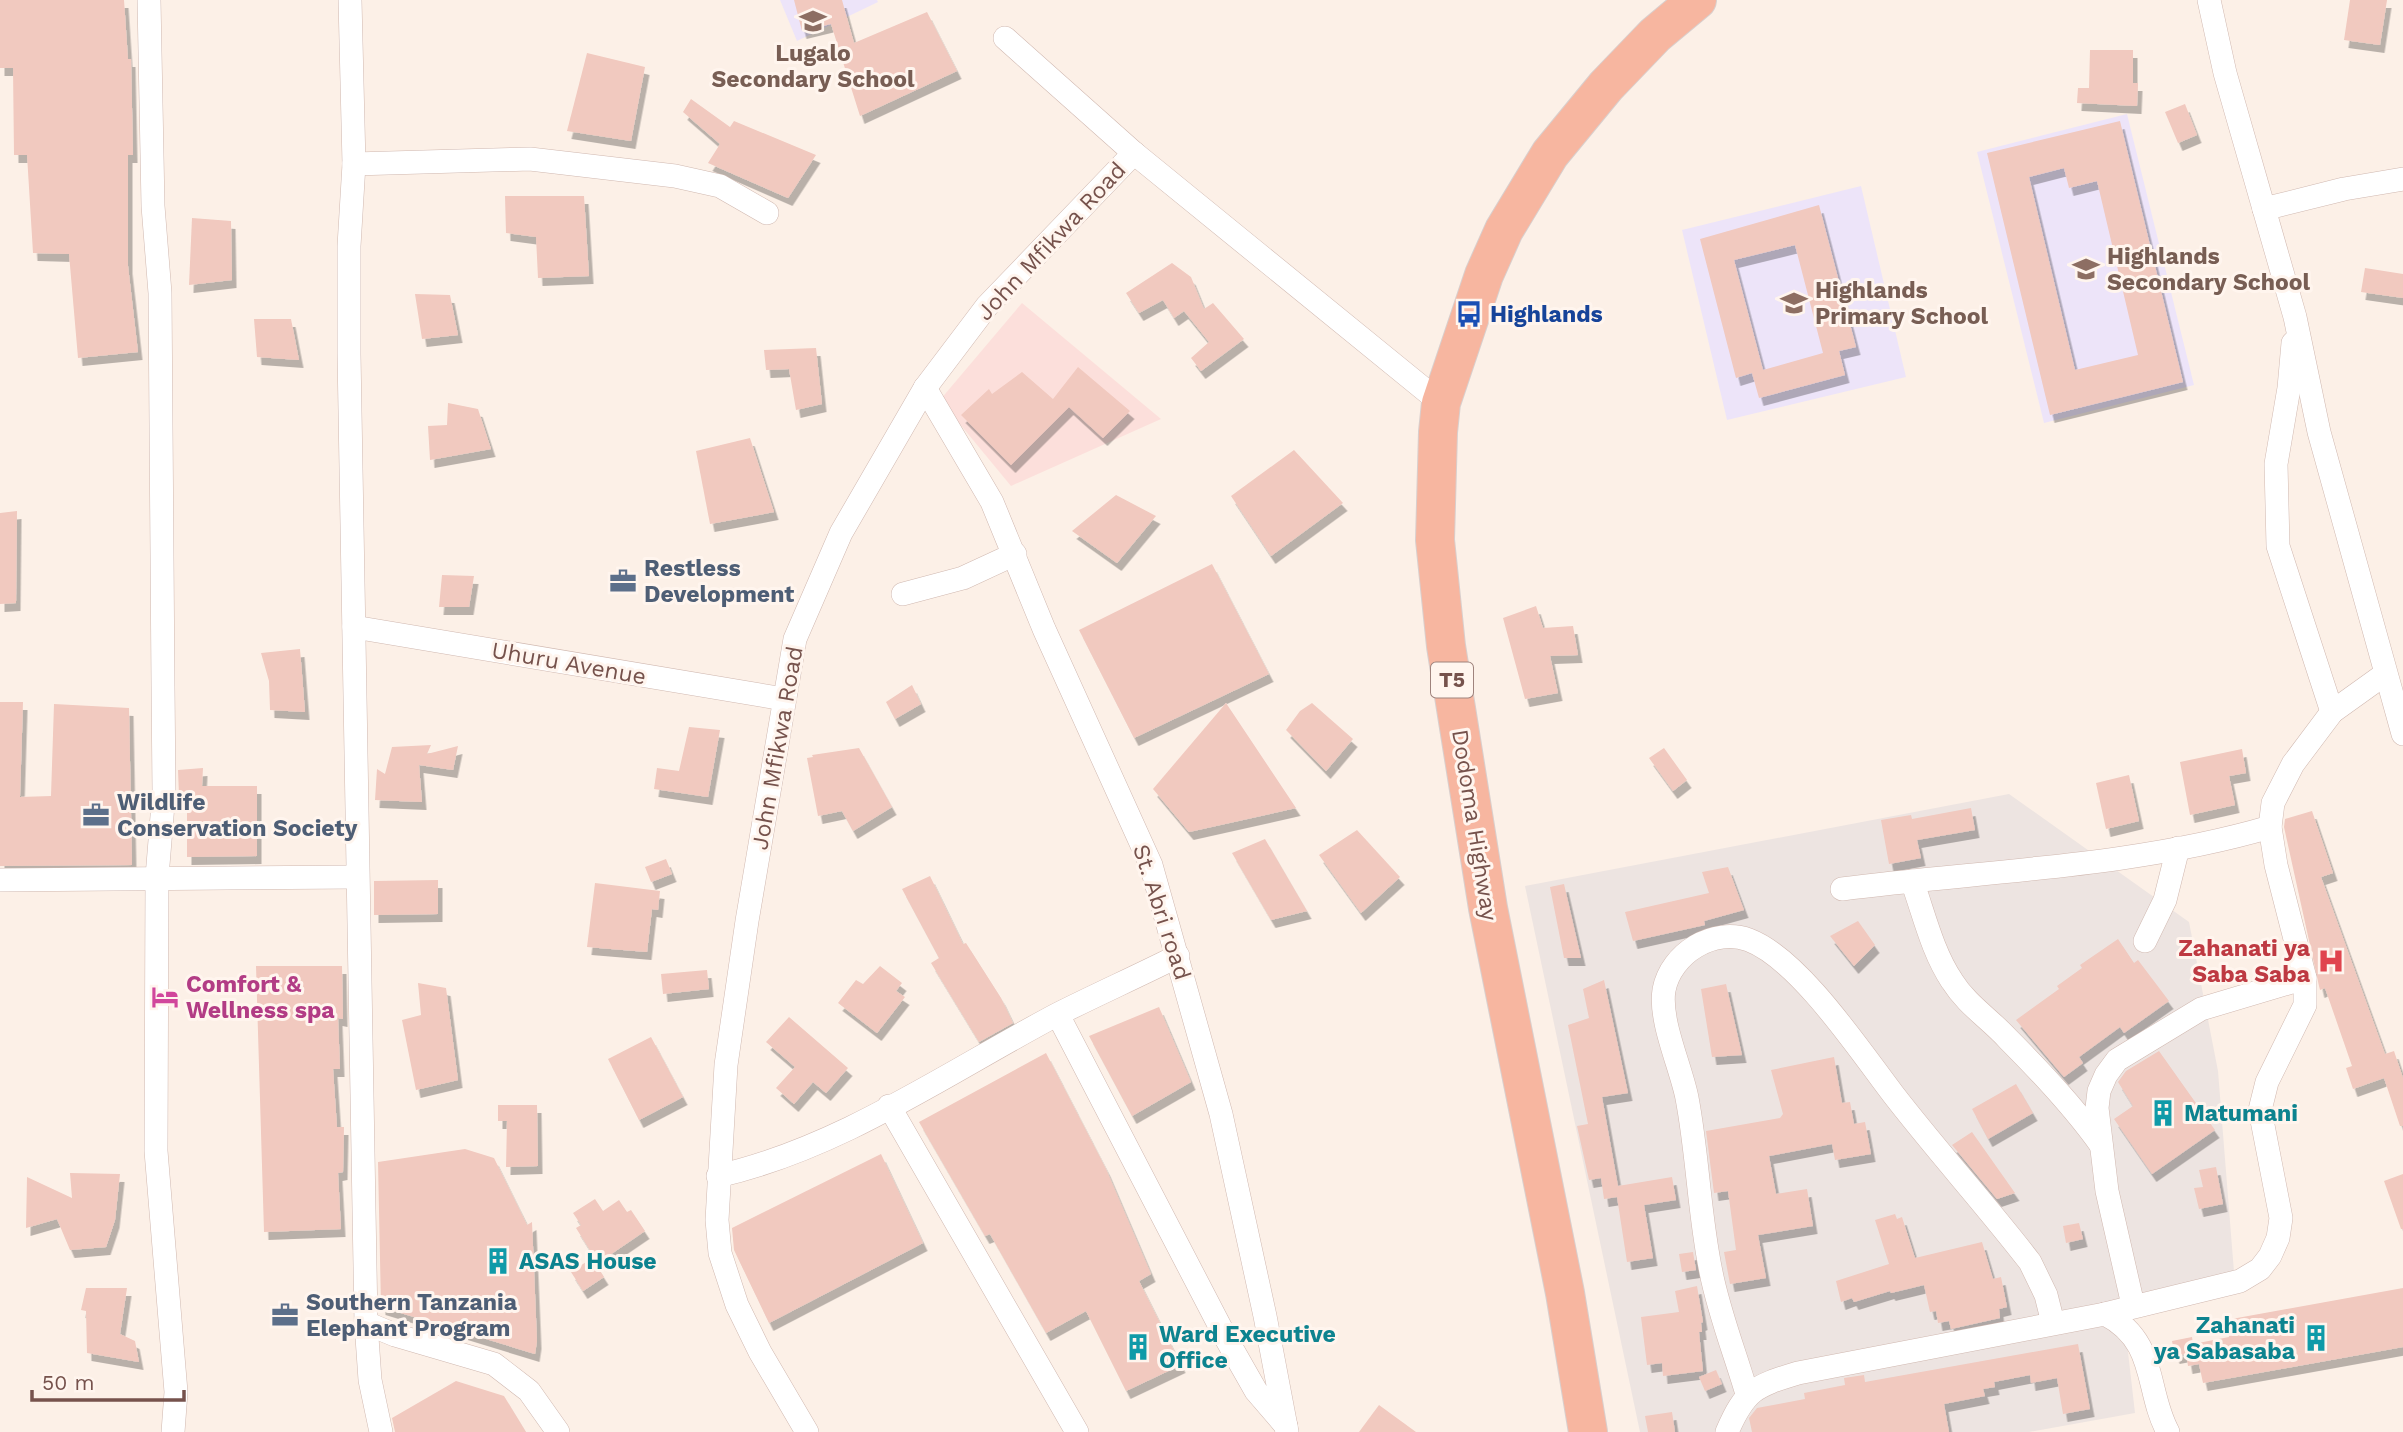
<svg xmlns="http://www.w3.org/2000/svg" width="2403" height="1432" font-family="'Work Sans',sans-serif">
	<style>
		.commercial { fill: #fcdfdb }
		.industrial { fill: #ede4e1 }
		.education { fill: #ede4f9 }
		.building { fill: #f1c9bf; fill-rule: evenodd; filter: url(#shadow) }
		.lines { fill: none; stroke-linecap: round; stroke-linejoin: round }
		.minor-casing { stroke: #d0b8b0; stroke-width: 24 }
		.trunk-casing { stroke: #d9cfcd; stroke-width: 40 }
		.minor { stroke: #fff; stroke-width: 23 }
		.trunk { stroke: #f7b6a0; stroke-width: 38 }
		.labels { text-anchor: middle; stroke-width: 6; stroke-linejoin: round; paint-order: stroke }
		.shield { fill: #fff5ee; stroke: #9f837d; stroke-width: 2 }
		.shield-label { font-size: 21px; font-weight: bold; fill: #76524c }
		.education-label { font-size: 23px; font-weight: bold; fill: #785e54; stroke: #fff5ee; text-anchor: start }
		.street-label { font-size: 23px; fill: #76524c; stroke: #fff5ee }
		.transit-label { font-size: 23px; font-weight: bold; fill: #164399; stroke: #fff5ee; text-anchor: start }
		.service-label { font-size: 23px; font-weight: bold; fill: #4e5e75; stroke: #fff5ee; text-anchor: start }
		.health-label { font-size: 23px; font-weight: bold; fill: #be3a42; stroke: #fff5ee; text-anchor: end }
		.hotel-label { font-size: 23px; font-weight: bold; fill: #b23c85; stroke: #fff5ee; text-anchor: start }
		.culture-label { font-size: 23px; font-weight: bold; fill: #0d838f; stroke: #fff5ee; text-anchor: start }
	</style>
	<defs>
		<filter id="shadow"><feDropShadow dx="4.5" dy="8" stdDeviation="0" flood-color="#0004"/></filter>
	</defs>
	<rect width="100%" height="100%" fill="#fcf0e7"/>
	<!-- commercial -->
	<polygon class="commercial" points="1022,303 1161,419 1011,486 940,400"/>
	<!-- industrial -->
	<polygon class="industrial" points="2009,794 2189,922 2218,1071 2234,1272 2122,1300 2135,1413 2029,1432 1640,1432 1525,886"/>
	<!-- education -->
	<g class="education">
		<polygon points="780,0 877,0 878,2 797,41"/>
		<polygon points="2127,114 2194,385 2044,423 1977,152"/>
		<polygon points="1861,186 1906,377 1727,420 1682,230"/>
	</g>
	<!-- building -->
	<g class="building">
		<polygon points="0,0 124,0 128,59 131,59 133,155 128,155 128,266 138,352 78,358 69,254 33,253 27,155 14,155 13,68 0,68"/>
		<polygon points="794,0 842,0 854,43 927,12 957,71 860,116 831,24 802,31"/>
		<polygon points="2350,0 2387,0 2380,45 2344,40"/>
		<polygon points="2090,50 2133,50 2133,83 2138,83 2137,106 2077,103 2078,88 2089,88"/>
		<polygon points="587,53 645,67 631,141 567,131"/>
		<polygon points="691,99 730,127 734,121 816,155 788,198 708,163 720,144 683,112"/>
		<polygon points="2185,104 2197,135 2178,143 2165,112"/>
		<path d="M2120,121L2183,382L2050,415L1987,153ZM2064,168L2069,188L2097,181L2138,355L2075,370L2029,177Z"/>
		<polygon points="505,196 584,196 589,276 538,278 536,237 506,233"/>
		<path d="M1819,205L1856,347L1839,351L1845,375L1759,398L1752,373L1736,378L1700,239ZM1795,245L1823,353L1763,370L1734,260Z"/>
		<polygon points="192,218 231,221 232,280 189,285"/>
		<polygon points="1172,263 1191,277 1204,309 1213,303 1244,339 1201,371 1191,358 1209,342 1184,311 1174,318 1163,300 1139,313 1126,293"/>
		<polygon points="2365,268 2403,274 2403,298 2361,292"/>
		<polygon points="415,294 450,295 458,335 422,339"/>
		<polygon points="254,319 291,319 299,360 257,357"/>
		<polygon points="816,348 822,404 796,410 789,369 766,370 764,350"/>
		<polygon points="1078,367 1130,411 1103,438 1069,407 1011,465 961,415 989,389 992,394 1022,372 1053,399"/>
		<polygon points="448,403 478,409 491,449 430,460 428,426 447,425"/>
		<polygon points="750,438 774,512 710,524 696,451"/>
		<polygon points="1294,450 1343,503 1271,556 1231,496"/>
		<polygon points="1116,495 1156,516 1117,563 1072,531"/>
		<polygon points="17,511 16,603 0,604 0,513"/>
		<polygon points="1212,564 1269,674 1134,738 1079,630"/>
		<polygon points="442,575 474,576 469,607 439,607"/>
		<polygon points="1536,606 1543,628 1573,626 1578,655 1550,656 1558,693 1525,699 1503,618"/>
		<polygon points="300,649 305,712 270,710 269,681 261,653"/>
		<polygon points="912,685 921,704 895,719 886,702"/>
		<polygon points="0,702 23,702 20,797 51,796 54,704 129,708 132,865 0,866"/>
		<polygon points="1226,703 1296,808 1189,832 1153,789"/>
		<polygon points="1312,703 1353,739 1326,771 1286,730 1300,711"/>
		<polygon points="689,727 720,730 708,797 654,789 657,768 679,771"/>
		<polygon points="431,745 427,754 458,746 453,770 419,765 422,802 375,800 377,769 385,774 392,747"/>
		<polygon points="859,748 892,807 853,831 842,811 818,816 807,758 813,757 812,755"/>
		<polygon points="1664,748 1687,780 1673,791 1649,758"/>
		<polygon points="2242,749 2246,773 2229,776 2235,805 2190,815 2180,762"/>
		<polygon points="203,768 202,786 257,786 257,856 187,857 187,795 179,795 178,770"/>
		<polygon points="2129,775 2139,821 2106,829 2096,783"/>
		<polygon points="1971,808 1975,830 1917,840 1921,858 1889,864 1881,820 1911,815 1912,819"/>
		<polygon points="2312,811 2333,873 2321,877 2385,1054 2394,1051 2403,1078 2403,1126 2400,1126 2384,1078 2353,1089 2346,1068 2352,1066 2325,988 2320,990 2319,986 2284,827 2285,819"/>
		<polygon points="1357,830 1400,877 1361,913 1319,855"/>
		<polygon points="1265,839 1307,911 1271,920 1232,853"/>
		<polygon points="666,859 672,874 651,882 645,867"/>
		<polygon points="1728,867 1744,910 1704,921 1705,925 1633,941 1625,912 1709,893 1702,872"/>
		<polygon points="930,876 963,944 966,943 1001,998 1013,1023 979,1042 931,963 939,958 902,889"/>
		<polygon points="438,880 438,914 374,915 374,881"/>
		<polygon points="595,883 660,891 658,910 652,909 647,952 587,947"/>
		<polygon points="1564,884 1581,958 1564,958 1550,887"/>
		<polygon points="1858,921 1875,945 1854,966 1830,936"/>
		<polygon points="2118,939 2134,963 2138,960 2169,1001 2124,1033 2120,1027 2079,1057 2083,1063 2064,1077 2016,1020 2059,989 2057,986 2082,968 2080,965"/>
		<polygon points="256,966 342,966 343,1019 338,1018 340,1069 333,1069 337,1127 344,1127 343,1172 338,1173 341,1229 264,1232"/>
		<polygon points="880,966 902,983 896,991 905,997 877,1033 838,1003 856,980 863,984"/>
		<polygon points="707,970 709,989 663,994 661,974"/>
		<polygon points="1604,980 1628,1093 1602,1097 1618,1186 1672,1177 1676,1200 1644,1205 1653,1258 1627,1262 1617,1197 1604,1199 1601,1178 1589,1180 1577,1126 1588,1124 1568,1025 1589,1018 1583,989"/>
		<polygon points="418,983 446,988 458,1080 416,1090 402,1020 421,1015"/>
		<polygon points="1726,984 1742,1055 1712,1057 1701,989"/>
		<polygon points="1159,1007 1191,1082 1132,1116 1089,1036"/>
		<polygon points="789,1017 848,1068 826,1093 813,1082 794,1104 776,1088 795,1067 766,1042"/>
		<polygon points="651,1037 683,1097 639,1120 608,1059"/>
		<polygon points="2159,1051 2215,1130 2152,1174 2114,1119 2133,1106 2118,1082 2126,1071"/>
		<polygon points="1046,1053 1106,1169 1151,1274 1139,1281 1181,1365 1126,1391 1086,1311 1046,1333 990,1234 985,1236 919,1122"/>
		<polygon points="1834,1057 1842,1103 1850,1102 1854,1124 1865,1122 1871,1154 1835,1160 1832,1144 1769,1156 1776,1194 1807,1189 1813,1226 1758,1235 1766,1278 1730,1284 1724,1252 1736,1250 1728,1191 1714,1193 1706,1131 1780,1118 1783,1114 1771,1070"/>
		<polygon points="2016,1084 2033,1113 1988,1139 1972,1109"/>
		<polygon points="498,1105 537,1105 538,1166 506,1167 507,1121 498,1121"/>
		<polygon points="1972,1132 2015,1193 1997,1199 1952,1145"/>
		<polygon points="465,1149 494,1158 527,1225 532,1222 537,1341 535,1354 381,1307 378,1162"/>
		<polygon points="881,1154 923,1243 769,1323 734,1250 732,1228"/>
		<polygon points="2216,1167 2223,1204 2199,1209 2194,1188 2203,1187 2199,1170"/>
		<polygon points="70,1173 120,1174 115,1220 106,1247 70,1250 57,1219 26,1228 27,1177 72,1198"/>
		<polygon points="2403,1174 2403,1229 2401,1229 2384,1181"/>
		<polygon points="595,1199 603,1211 619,1200 627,1212 631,1210 645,1231 598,1263 576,1228 581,1225 573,1213"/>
		<polygon points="1895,1214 1897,1219 1902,1217 1915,1258 1982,1242 1993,1279 2001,1277 2007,1307 1999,1309 2000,1318 1951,1329 1949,1321 1938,1323 1936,1311 1930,1312 1924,1285 1891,1293 1890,1291 1854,1302 1852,1298 1841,1302 1836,1281 1889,1264 1875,1220"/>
		<polygon points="2079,1223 2083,1239 2066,1243 2063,1226"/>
		<polygon points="1693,1252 1696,1270 1682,1272 1679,1254"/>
		<polygon points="592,1258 604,1277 583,1291 571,1272"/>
		<polygon points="1697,1286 1703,1322 1701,1323 1702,1332 1699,1332 1703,1371 1663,1376 1662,1363 1647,1365 1641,1317 1679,1312 1675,1291"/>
		<polygon points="86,1288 127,1288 120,1334 135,1341 139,1362 87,1353 86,1311 81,1310"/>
		<polygon points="2403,1288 2403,1347 2203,1383 2199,1364 2188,1366 2186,1354 2175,1356 2172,1341 2192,1337 2193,1344 2229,1337 2226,1320"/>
		<polygon points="2078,1344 2090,1409 2063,1414 2057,1378 2031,1383 2030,1375 1994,1382 1995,1387 1983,1389 1985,1396 1944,1404 1949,1432 1752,1432 1749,1418 1757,1408 1805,1399 1804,1393 1845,1385 1844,1378 1864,1375 1865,1382"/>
		<polygon points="1716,1370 1722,1384 1705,1391 1699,1377"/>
		<polygon points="456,1381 504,1396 526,1432 395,1432 392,1418"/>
		<polygon points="1379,1405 1416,1432 1359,1432"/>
		<polygon points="1672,1412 1675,1432 1648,1432 1645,1416"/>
	</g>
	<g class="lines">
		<defs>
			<g id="minor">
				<polyline points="149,0 153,206 160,293 163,686 164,792 157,877 156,1151 176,1392 173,1432"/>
				<polyline points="350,0 354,164 349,246 349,354 366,1323 370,1380 381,1432"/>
				<polyline points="2209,0 2225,73 2295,317 2319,432 2403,734"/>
				<polyline points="1005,38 1134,153 1441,403"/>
				<polyline points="354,164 530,159 675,176 720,186 767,213"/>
				<polyline points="2264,209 2344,189 2403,179"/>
				<polyline points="2293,343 2289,388 2276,464 2278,546 2332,712"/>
				<polyline points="925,388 992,502 1044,629 1151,865 1221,1114 1265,1316 1287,1432"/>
				<polyline points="903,594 963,578 1015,554"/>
				<polyline points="354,627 784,699"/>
				<polyline points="0,880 356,877"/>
				<path d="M1912,881C1924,914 1932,951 1952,981C1967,1005 1990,1019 2008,1039C2041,1072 2074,1107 2101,1145"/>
				<path d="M1842,889C1982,871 2134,867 2270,827"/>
				<polyline points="2145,941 2165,900 2178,848"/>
				<polyline points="1058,1015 1227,1340 1256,1391 1286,1426"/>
				<polyline points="889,1106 1077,1432"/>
				<path d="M718,1176C841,1148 948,1072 1058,1014C1098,994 1138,976 1178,956"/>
				<polyline points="2133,1305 2107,1191 2097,1108 2099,1091 2106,1075 2117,1060 2201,1009 2305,978"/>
				<polyline points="2105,1314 2240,1281 2260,1269 2270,1256 2278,1238 2281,1218 2260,1110 2267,1082 2305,1005 2305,978 2276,865 2270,827 2273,803 2293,764 2332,712 2385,674"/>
				<polyline points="366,1323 395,1335 494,1364 529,1391 558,1432"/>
				<path d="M1747,1394C1735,1353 1719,1313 1711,1272C1699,1215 1698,1156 1687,1098C1681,1067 1659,1021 1664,990C1671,953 1714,927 1749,940C1799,959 1860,1051 1893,1094C1937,1151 1986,1205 2030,1262L2046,1295L2053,1323"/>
				<polyline points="807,1432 760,1352 737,1305 720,1253 717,1220 726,1065 747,921 795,639 841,533 925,388 987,306 1134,153"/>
				<path d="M1727,1432C1745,1390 1755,1386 1798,1373L2105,1314C2158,1341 2145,1390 2168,1432"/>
			</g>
			<polyline id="trunk" points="1588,1432 1565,1293 1488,908 1446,646 1435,540 1438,432 1441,403 1484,275 1504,230 1550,154 1606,86 1655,35 1697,0"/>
		</defs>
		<!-- minor casing -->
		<use href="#minor" class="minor-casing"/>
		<!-- trunk casing -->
		<use href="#trunk" class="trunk-casing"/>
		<!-- minor -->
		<use href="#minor" class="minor"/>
		<!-- trunk -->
		<use href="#trunk" class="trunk"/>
	</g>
	<!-- icons -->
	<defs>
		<symbol id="school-bare" viewBox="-9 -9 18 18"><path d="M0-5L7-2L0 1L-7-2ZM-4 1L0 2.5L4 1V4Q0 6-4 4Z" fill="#8d6e63" stroke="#fff5ee" stroke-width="2.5" paint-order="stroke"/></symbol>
		<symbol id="bus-bare" viewBox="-9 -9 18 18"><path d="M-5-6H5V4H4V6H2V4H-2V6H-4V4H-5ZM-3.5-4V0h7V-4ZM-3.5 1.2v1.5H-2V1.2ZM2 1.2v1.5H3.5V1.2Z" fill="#1a4fb4" stroke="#fff5ee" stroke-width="2.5" paint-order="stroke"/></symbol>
		<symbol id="office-bare" viewBox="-9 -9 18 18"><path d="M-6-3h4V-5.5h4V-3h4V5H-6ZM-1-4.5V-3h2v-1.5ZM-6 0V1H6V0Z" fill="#5c6f8a" stroke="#fff5ee" stroke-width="2.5" paint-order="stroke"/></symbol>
		<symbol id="hospital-bare" viewBox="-9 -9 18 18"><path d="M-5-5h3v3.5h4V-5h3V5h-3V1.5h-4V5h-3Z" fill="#e0444e" stroke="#fff5ee" stroke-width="2.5" paint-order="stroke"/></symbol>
		<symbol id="hotel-bare" viewBox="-9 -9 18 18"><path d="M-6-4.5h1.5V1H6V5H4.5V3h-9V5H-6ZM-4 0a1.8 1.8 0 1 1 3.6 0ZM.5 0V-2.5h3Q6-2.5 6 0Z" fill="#d1479c" stroke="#fff5ee" stroke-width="2.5" paint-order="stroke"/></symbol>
		<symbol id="building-bare" viewBox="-9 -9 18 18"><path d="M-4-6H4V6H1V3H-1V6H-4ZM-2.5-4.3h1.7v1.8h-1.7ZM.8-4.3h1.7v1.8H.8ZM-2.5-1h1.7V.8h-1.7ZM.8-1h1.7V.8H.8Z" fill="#0f9aa8" stroke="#fff5ee" stroke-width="2.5" paint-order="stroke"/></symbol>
	</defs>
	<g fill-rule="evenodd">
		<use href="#school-bare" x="794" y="2" width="38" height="38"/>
		<use href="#school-bare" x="2067" y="250" width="38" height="38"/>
		<use href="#school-bare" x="1775" y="284" width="38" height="38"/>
		<use href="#bus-bare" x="1450" y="295" width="38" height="38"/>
		<use href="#office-bare" x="604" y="562" width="38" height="38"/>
		<use href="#office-bare" x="77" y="796" width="38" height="38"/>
		<use href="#hospital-bare" x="2312" y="942" width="38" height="38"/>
		<use href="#hotel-bare" x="146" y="978" width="38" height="38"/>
		<use href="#building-bare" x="2144" y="1094" width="38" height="38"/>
		<use href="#building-bare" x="479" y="1242" width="38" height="38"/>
		<use href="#office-bare" x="266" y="1296" width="38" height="38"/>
		<use href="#building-bare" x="2297" y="1319" width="38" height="38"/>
		<use href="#building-bare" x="1119" y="1328" width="38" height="38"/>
	</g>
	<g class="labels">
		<!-- shield labels -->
		<rect class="shield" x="1431" y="662.5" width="42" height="35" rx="5"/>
		<g class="shield-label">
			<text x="1452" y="687">T5</text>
		</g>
		<!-- education labels -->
		<g class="education-label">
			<text x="813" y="61" text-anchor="middle">Lugalo<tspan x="813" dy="26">Secondary School</tspan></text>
			<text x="2107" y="264">Highlands<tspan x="2107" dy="26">Secondary School</tspan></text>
			<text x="1815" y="298">Highlands<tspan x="1815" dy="26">Primary School</tspan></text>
		</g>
		<!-- street labels -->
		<g class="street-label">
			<text transform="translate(1051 241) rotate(-47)" y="8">John Mfikwa Road</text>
			<text transform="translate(569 663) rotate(10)" y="8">Uhuru Avenue</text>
			<text transform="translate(777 748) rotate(-80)" y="8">John Mfikwa Road</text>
			<text transform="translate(1475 825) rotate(81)" y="8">Dodoma Highway</text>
			<text transform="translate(1162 912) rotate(72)" y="8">St. Abri road</text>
		</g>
		<!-- transit labels -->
		<g class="transit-label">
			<text x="1490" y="322">Highlands</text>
		</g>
		<!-- service labels -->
		<g class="service-label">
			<text x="644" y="576">Restless<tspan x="644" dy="26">Development</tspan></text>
			<text x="117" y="810">Wildlife<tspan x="117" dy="26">Conservation Society</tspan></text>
			<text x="306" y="1310">Southern Tanzania<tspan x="306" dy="26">Elephant Program</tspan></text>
		</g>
		<!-- health labels -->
		<g class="health-label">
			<text x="2310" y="956">Zahanati ya<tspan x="2310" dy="26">Saba Saba</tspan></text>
		</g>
		<!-- hotel labels -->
		<g class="hotel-label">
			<text x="186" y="992">Comfort &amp;<tspan x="186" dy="26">Wellness spa</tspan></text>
		</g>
		<!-- culture labels -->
		<g class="culture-label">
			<text x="2184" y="1121">Matumani</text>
			<text x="519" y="1269">ASAS House</text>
			<text x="2295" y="1333" text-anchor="end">Zahanati<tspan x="2295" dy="26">ya Sabasaba</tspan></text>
			<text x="1159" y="1342">Ward Executive<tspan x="1159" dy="26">Office</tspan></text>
		</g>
	</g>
	<!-- scale -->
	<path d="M32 1390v10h152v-10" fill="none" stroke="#76524c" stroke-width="3.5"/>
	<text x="42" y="1390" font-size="21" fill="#76524c" stroke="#fff5ee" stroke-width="5" paint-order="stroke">50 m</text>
</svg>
